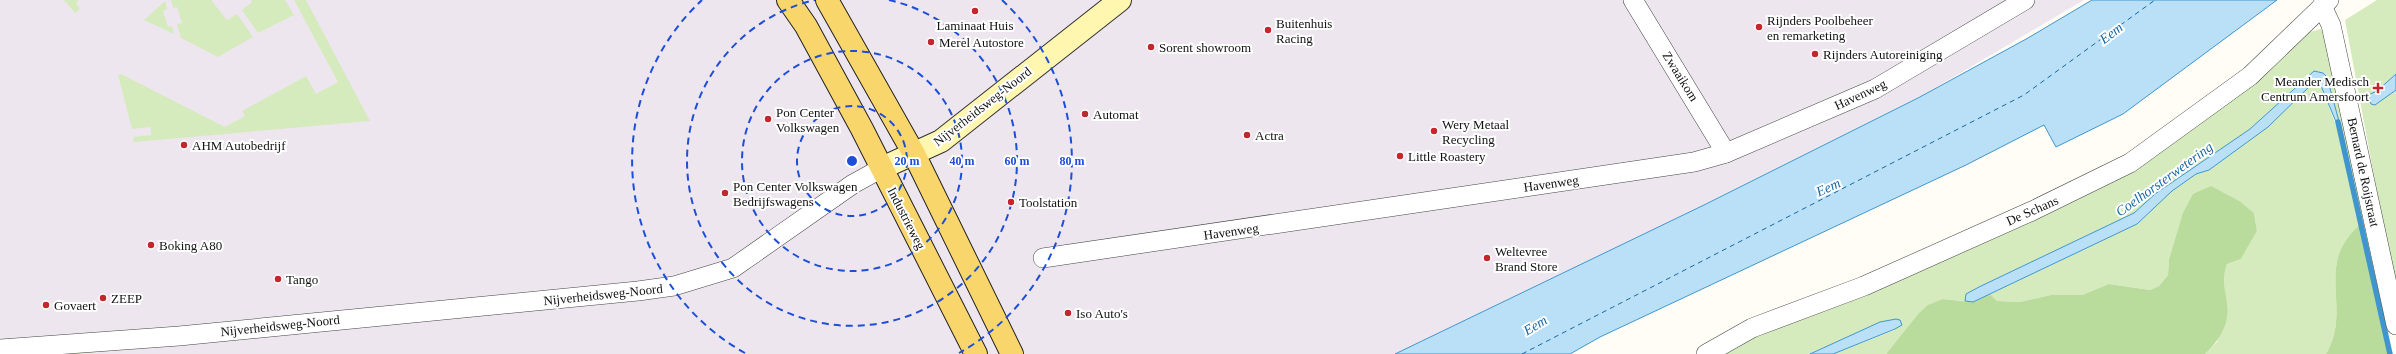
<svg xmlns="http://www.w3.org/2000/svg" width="2396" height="354" font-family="'Times New Roman',serif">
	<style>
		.industrial { fill: #eee6ef }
		.green { fill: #d5ebbd }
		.forest { fill: #b9dc9c }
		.water { fill: #b9e0f7; stroke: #3f96cf }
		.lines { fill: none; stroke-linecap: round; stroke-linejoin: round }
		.stream { stroke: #3f96cf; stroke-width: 5.5 }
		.ferry { stroke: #1768a6; stroke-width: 1; stroke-dasharray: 5 4; stroke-linecap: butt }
		.street-casing { stroke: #444; stroke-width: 20 }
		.secondary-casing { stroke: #333; stroke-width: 24 }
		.primary-casing { stroke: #222; stroke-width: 24 }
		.street { stroke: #fff; stroke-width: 19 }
		.secondary { stroke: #fff6b0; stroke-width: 22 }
		.primary { stroke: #f9d66b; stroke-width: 22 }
		.ring { fill: none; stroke: #1d4ed8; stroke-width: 2; stroke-dasharray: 7 5 }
		.poi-dot { fill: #c4262e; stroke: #fff; stroke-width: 1.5 }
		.labels { text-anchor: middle; stroke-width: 4; stroke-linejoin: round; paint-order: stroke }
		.poi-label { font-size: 13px; fill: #111; stroke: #fff; text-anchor: start }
		.street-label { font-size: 13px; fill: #111; stroke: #fff }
		.water-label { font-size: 14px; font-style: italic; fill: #1768a6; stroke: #fff }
		.centre { fill: #1d4ed8; stroke: #fff; stroke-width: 2 }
		.ring-label { font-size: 12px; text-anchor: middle; font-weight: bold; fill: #1d4ed8; stroke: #fff; stroke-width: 4; stroke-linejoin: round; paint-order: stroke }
	</style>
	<rect width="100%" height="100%" fill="#fffdf5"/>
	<!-- industrial -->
	<polygon class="industrial" points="0,0 2084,0 1918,98 1704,205 1395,354 0,354"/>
	<!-- green -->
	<g class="green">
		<polygon points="64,0 79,0 76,3 80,9 75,13"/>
		<polygon points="171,0 211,0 227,20 237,14 253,37 218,57 181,38 177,24 182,23 177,7 173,8"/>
		<polygon points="251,0 285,0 294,15 258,33 242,10 252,2"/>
		<polygon points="294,0 306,0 370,121 134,142 133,137 151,135 151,127 132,129 118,75 121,74 225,127 245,116 242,111 306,76 316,94 338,82"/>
		<polygon points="2377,0 2396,0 2396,74 2377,91 2375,105 2396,90 2396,294 2345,20"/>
		<polygon points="165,1 167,9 163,11 168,27 172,26 174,34 144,20"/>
		<path d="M2321,29L2328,35L2363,222C2311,264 2354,306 2326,354H2205L2217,342L2227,306L2222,279L2227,264L2241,259L2257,231L2254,213L2241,202L2169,260L2168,275L2159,286L2150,290L2109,284L2082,295H2051L2020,302L1997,301L1990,294L2137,224L2172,191L2196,174L2209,170L2268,127L2311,85L2315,83L2321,86L2337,128L2327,77L2308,74L2267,115L2250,129L2155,194L2134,213L1979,287L1966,294L1965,301L1943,299L1918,314L1886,354H1833L1895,330L1880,322L1810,354H1715L2115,176L2303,34Z"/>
		<polygon points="261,337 76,354 47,354"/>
	</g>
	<!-- forest -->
	<g class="forest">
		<path d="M2211,186L2241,202L2254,213L2257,231L2241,259L2227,264C2221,283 2225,286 2227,304C2230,324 2219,341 2205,354H1886L1918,314L1928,305L1943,299L1972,302L1990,294L1997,301L2020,302L2051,295H2082L2109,284L2150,290L2159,286L2168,275L2169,260L2183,213L2193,194Z"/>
		<path d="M2363,222L2388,354H2326C2354,306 2311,264 2363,222Z"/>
	</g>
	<!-- water -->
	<g class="water">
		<polygon points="2092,0 2277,0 2123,114 2056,147 2044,125 1966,165 1600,337 1570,354 1395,354 1704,205 1918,98 2028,38"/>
		<polygon points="2314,71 2323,73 2327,77 2340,125 2339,129 2321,86 2315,83 2311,85 2268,127 2209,170 2196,174 2172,191 2137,224 1973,302 1965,301 1966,294 1979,287 2134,213 2155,194 2250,129"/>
		<polygon points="2396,74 2396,90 2375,105 2371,104 2368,95 2377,91"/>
		<polygon points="1896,319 1900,320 1902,325 1895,329 1833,354 1810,354 1880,322"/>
	</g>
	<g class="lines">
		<!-- stream -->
		<polyline class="stream" points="2338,122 2390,354"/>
		<!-- ferry -->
		<polyline class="ferry" points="1522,354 2024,95 2155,0"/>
		<defs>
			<g id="street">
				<polyline points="1633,0 1726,153"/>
				<polyline points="2322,6 2331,25 2396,325"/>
				<polyline points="1043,258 1694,162 1726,153 1875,89 2025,0"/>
				<polyline points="0,349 179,336 638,291 674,286 733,268 853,184 882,168"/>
				<polyline points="1706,354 1752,328 1864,286 2032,211 2130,163 2250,76 2329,0"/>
			</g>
			<polyline id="secondary" points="882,168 941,141 1120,0"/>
			<g id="primary">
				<polyline points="788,0 806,26 862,129 976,354"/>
				<polyline points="827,0 914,154 1012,354"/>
			</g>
		</defs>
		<!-- street casing -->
		<use href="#street" class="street-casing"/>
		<!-- secondary casing -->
		<use href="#secondary" class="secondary-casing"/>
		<!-- primary casing -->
		<use href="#primary" class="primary-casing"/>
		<!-- street -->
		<use href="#street" class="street"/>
		<!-- secondary -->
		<use href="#secondary" class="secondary"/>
		<!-- primary -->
		<use href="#primary" class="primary"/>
	</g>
	<!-- distance rings -->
	<g class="ring">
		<circle cx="852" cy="161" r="55"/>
		<circle cx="852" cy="161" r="110"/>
		<path d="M889 0A165 165 0 1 1 815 0"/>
		<path d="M745 353A220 220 0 0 1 702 0M1002 0A220 220 0 0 1 959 353"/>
	</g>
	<!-- markers -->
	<g class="poi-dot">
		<circle cx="975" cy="11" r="4"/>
		<circle cx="1759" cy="27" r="4"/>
		<circle cx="1268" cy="30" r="4"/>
		<circle cx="931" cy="42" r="4"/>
		<circle cx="1151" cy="47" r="4"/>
		<circle cx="1815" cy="54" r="4"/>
		<path d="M2376 82h4v4h4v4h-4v4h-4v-4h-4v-4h4z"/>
		<circle cx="1085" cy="114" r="4"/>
		<circle cx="768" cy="119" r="4"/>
		<circle cx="1434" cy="131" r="4"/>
		<circle cx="1247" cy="135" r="4"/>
		<circle cx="184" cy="145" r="4"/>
		<circle cx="1400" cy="156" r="4"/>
		<circle cx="725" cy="193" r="4"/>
		<circle cx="1011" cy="202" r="4"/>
		<circle cx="151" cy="245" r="4"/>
		<circle cx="1487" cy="258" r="4"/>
		<circle cx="278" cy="279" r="4"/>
		<circle cx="103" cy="298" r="4"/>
		<circle cx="46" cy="305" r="4"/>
		<circle cx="1068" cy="313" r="4"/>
	</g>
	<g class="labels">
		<!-- poi labels -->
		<g class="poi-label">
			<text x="1767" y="25">Rijnders Poolbeheer<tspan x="1767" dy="15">en remarketing</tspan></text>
			<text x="1276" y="28">Buitenhuis<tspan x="1276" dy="15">Racing</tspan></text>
			<text x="975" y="30" text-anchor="middle">Laminaat Huis</text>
			<text x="939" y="47">Merel Autostore</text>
			<text x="1159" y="52">Sorent showroom</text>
			<text x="1823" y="59">Rijnders Autoreiniging</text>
			<text x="2369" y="86" text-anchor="end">Meander Medisch<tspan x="2369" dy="15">Centrum Amersfoort</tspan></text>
			<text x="776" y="117">Pon Center<tspan x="776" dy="15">Volkswagen</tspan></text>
			<text x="1093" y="119">Automat</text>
			<text x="1442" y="129">Wery Metaal<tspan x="1442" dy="15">Recycling</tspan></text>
			<text x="1255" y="140">Actra</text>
			<text x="192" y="150">AHM Autobedrijf</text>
			<text x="1408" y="161">Little Roastery</text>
			<text x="733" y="191">Pon Center Volkswagen<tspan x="733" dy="15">Bedrijfswagens</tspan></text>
			<text x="1019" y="207">Toolstation</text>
			<text x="159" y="250">Boking A80</text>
			<text x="1495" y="256">Weltevree<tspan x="1495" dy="15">Brand Store</tspan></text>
			<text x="286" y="284">Tango</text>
			<text x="111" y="303">ZEEP</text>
			<text x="54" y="310">Govaert</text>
			<text x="1076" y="318">Iso Auto's</text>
		</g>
		<!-- street labels -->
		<g class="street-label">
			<text transform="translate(1681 76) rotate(58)" y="5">Zwaaikom</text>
			<text transform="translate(1860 94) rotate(-25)" y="5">Havenweg</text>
			<text transform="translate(982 106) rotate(-38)" y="5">Nijverheidsweg-Noord</text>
			<text transform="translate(2364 172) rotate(78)" y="5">Bernard de Roijstraat</text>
			<text transform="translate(1551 183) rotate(-8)" y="5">Havenweg</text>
			<text transform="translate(2032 210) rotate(-24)" y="5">De Schans</text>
			<text transform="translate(907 218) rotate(63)" y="5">Industrieweg</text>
			<text transform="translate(1231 231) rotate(-8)" y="5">Havenweg</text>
			<text transform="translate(603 294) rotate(-6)" y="5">Nijverheidsweg-Noord</text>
			<text transform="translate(280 325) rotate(-6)" y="5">Nijverheidsweg-Noord</text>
		</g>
		<!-- water labels -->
		<g class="water-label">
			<text transform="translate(2111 33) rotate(-37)" y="5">Eem</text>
			<text transform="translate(2164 179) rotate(-36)" y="5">Coelhorsterwetering</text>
			<text transform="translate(1828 187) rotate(-24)" y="5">Eem</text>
			<text transform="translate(1535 325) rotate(-31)" y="5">Eem</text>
		</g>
	</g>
	<circle cx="852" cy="161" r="6" class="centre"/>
	<g class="ring-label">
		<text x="907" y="165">20 m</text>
		<text x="962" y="165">40 m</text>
		<text x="1017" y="165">60 m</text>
		<text x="1072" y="165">80 m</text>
	</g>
</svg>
